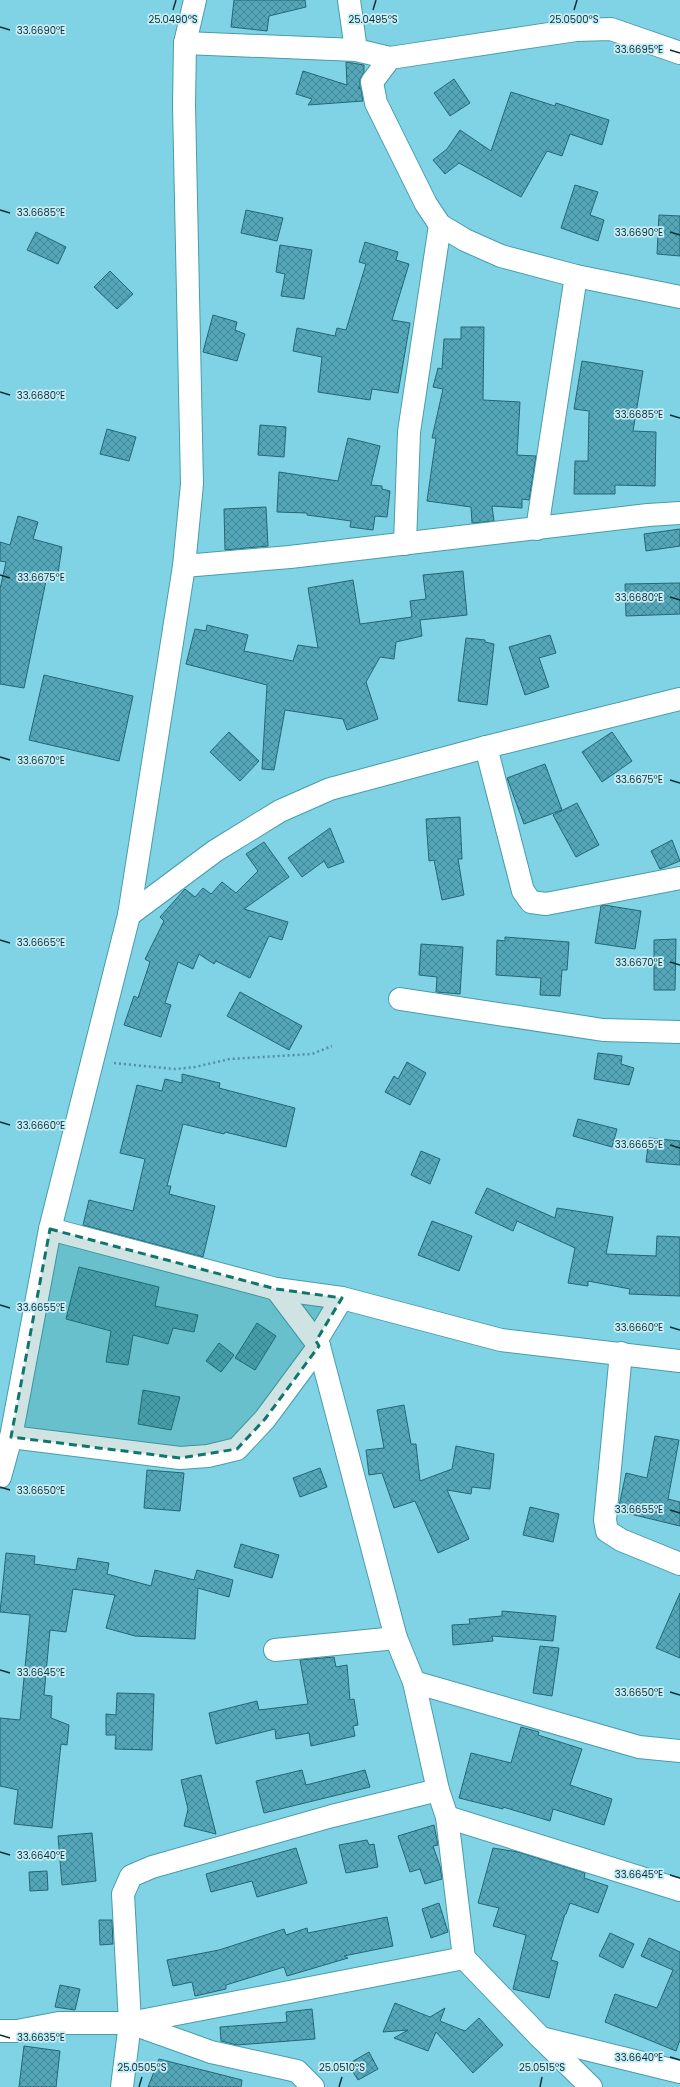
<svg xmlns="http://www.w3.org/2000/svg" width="680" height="2087" font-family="Poppins,sans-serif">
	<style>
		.building { fill: url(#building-cross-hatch); stroke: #266673 }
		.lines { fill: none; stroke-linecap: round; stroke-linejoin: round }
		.minor-casing { stroke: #489cad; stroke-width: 24 }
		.path { stroke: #51919f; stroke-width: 2.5; stroke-dasharray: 2 3; stroke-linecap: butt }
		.minor { stroke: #fff; stroke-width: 22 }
		.marked { fill: #0f766e; fill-opacity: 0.2; stroke: #0f766e; stroke-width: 3; stroke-dasharray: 8 5; stroke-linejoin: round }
		.ticks { fill: none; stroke: #0c3037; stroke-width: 1.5 }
		.ticks-label { font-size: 10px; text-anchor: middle; fill: #0c3037; stroke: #c6edf6; stroke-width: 3.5; stroke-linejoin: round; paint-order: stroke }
	</style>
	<defs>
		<pattern id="building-cross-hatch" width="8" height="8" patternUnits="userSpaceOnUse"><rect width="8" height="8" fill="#54a7b9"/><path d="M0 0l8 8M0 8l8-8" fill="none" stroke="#448897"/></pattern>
	</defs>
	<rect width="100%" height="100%" fill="#80d3e5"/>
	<!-- building -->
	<g class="building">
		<polygon points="234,0 305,0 306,7 269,16 267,31 231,27"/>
		<polygon points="346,62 364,65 364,72 360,79 360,88 358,88 361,89 363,101 308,105 312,99 296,94 303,71 347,85"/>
		<polygon points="454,79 470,103 450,116 434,93"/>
		<polygon points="511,92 555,106 556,103 609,120 602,145 570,134 562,156 547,151 521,197 459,163 445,174 433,160 447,149 460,130 491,151"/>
		<polygon points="575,185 598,192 590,215 604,220 598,241 561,228"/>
		<polygon points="246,210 283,218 277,241 241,233"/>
		<polygon points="659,215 680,216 680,256 657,254"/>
		<polygon points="36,232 66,247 58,264 27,250"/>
		<polygon points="365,242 398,252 396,260 409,264 392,320 410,323 398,393 372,389 370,400 318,392 322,357 293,351 297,328 335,336 337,328 346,330 366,264 359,262"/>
		<polygon points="280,245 312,250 304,299 281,296 285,274 276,272"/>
		<polygon points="110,271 133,294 117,309 94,287"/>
		<polygon points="213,315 237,322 235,330 245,334 237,361 203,352"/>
		<polygon points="461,327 484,327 483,400 520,402 517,455 536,456 529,500 522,499 522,508 492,506 494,521 472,523 471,507 427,501 436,438 432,438 443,389 433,387 438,368 442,369 444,339 461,339"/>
		<polygon points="582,361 643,371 633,431 656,432 655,486 615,485 615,494 574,494 575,461 588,461 589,411 574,409"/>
		<polygon points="260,425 286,427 284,457 258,455"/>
		<polygon points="107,429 136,437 129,461 100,454"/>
		<polygon points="348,438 380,446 371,485 382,486 382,489 390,491 387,517 375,516 373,530 350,527 351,521 307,515 307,513 277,512 279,472 338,481"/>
		<polygon points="266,507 268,546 225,550 224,509"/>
		<polygon points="18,516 38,522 33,539 62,547 58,573 48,571 24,688 0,684 0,589 6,562 0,561 0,542 10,545"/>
		<polygon points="680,529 680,546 646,551 644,534"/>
		<polygon points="463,571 467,615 420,620 422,636 396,642 394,659 380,657 366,682 378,719 347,730 343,719 285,710 274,770 262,769 267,685 186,664 195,629 206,631 207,625 248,635 244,651 293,661 298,645 318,648 308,588 353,580 360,624 412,617 410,601 426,599 423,575"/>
		<polygon points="680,583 680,614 626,616 625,584"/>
		<polygon points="550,635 556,653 539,658 549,687 525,695 509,647"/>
		<polygon points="466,638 485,640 485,642 494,644 487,705 458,701"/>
		<polygon points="44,675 133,696 119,761 29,740"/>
		<polygon points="229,732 259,761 240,781 210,752"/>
		<polygon points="612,732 632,761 602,782 582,752"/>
		<polygon points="545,764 562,810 524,824 507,778"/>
		<polygon points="577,803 599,845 576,857 553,815"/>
		<polygon points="460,817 462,859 458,859 464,895 442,900 434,860 429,861 426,819"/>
		<polygon points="330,828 344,862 328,868 324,861 302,877 288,858"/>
		<polygon points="672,840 680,861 660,869 651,851"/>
		<polygon points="264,842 289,877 244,909 288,922 282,940 269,936 250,978 216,961 214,964 199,954 193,969 178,962 165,1003 171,1005 161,1037 124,1025 134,996 138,998 150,962 145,959 164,921 160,917 185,889 195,897 203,888 211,894 222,882 236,893 258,871 246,854"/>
		<polygon points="604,905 641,911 635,949 595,943 601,906"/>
		<polygon points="505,937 569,942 567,970 562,970 560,996 540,995 541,978 496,975 497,940 505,941"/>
		<polygon points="676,939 675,990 654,990 654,940"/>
		<polygon points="421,944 463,947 460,994 436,992 437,977 419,975"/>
		<polygon points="240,992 302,1026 289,1050 227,1016"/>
		<polygon points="598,1053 622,1056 621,1064 634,1068 629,1085 594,1079"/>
		<polygon points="407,1062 426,1073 410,1105 385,1092 394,1076 398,1079"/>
		<polygon points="182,1074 220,1083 219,1088 295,1108 286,1147 225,1132 224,1134 183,1124 167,1186 171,1186 169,1194 215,1206 203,1257 83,1225 89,1200 133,1211 145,1159 120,1153 137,1085 162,1091 165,1079 182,1083"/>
		<polygon points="578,1119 617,1129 612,1147 573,1136"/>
		<polygon points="649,1138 680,1141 680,1165 646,1162"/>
		<polygon points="421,1151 440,1159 430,1184 411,1175"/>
		<polygon points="487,1188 555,1218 557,1208 613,1217 606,1254 656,1256 657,1236 680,1237 680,1296 629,1294 630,1289 588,1281 588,1286 568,1283 575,1248 517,1221 513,1231 475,1213"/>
		<polygon points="432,1221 472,1236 459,1271 418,1255"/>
		<polygon points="79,1267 159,1287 155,1306 198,1315 194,1332 173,1328 168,1344 133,1335 128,1365 106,1362 111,1331 66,1319"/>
		<polygon points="257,1323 276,1336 255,1370 235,1358"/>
		<polygon points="219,1343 234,1355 221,1372 206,1361"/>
		<polygon points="143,1390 180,1397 171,1430 138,1424"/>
		<polygon points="404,1405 411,1444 416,1444 420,1481 452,1469 456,1446 494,1454 490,1489 472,1487 471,1494 447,1490 469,1539 438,1553 415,1501 394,1508 382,1473 369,1475 366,1450 384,1448 377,1410"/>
		<polygon points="655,1436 679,1440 668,1499 680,1502 680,1526 618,1511 626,1473 647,1478"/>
		<polygon points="320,1468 327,1487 300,1497 293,1478"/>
		<polygon points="147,1470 184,1473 180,1511 144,1508"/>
		<polygon points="530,1507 559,1514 553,1542 523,1535"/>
		<polygon points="241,1544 279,1555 272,1578 234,1567"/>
		<polygon points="6,1553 35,1556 34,1564 76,1570 78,1558 109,1563 107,1574 151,1586 155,1570 194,1580 197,1570 233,1580 229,1597 198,1588 195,1639 135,1636 106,1628 115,1595 73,1589 66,1632 50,1630 44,1695 52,1696 51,1718 69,1725 67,1745 61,1744 52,1828 14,1824 18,1790 0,1786 0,1718 20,1720 30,1615 0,1612"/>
		<polygon points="680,1593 680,1658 656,1648"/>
		<polygon points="502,1611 556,1616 553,1641 492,1636 493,1641 453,1645 452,1625 470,1624 469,1619 502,1616"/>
		<polygon points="540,1646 559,1648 552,1696 533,1693"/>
		<polygon points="334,1657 336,1667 347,1665 350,1700 354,1699 358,1725 353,1726 355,1736 311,1746 309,1733 276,1739 275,1729 216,1744 209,1713 257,1701 259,1710 308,1704 300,1660"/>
		<polygon points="117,1693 154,1694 152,1750 115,1749 116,1735 106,1735 106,1714 116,1715"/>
		<polygon points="521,1727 539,1732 538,1735 582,1749 570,1785 612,1799 604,1825 553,1809 550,1821 503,1807 503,1809 459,1798 471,1753 511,1763"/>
		<polygon points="302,1770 306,1785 365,1770 370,1787 264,1813 256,1781"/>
		<polygon points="201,1775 216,1834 184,1826 188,1809 181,1780"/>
		<polygon points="434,1825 438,1845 433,1846 440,1866 442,1879 425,1884 420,1869 410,1872 398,1836"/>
		<polygon points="92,1833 96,1881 62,1885 58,1836"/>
		<polygon points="367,1840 369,1845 374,1844 378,1867 346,1873 339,1845"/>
		<polygon points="296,1848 307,1883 257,1897 252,1881 211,1892 206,1874"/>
		<polygon points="493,1848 518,1852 585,1873 584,1878 608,1886 598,1913 570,1903 566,1914 565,1914 551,1960 558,1962 549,1998 513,1989 526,1935 493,1926 499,1908 478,1903"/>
		<polygon points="47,1871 48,1890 30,1891 29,1872"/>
		<polygon points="439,1903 448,1932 431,1938 422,1909"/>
		<polygon points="387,1917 393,1946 344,1956 348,1958 287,1976 284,1967 226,1985 226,1989 195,1996 192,1982 173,1986 167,1960 219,1950 284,1929 286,1935 307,1928 308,1933"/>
		<polygon points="99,1920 112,1920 113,1944 100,1945"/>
		<polygon points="610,1933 634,1944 623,1968 599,1956"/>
		<polygon points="649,1938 680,1952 680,2040 676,2051 605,2022 615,1994 657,2008 673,1970 641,1956"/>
		<polygon points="60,1985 80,1989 75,2010 55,2007"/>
		<polygon points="395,2003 430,2017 445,2008 440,2021 465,2031 479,2018 503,2045 473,2073 436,2032 428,2051 394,2038 408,2030 383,2032"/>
		<polygon points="312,2009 315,2039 237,2045 221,2041 220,2027 287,2022 286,2012"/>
		<polygon points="24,2046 60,2051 56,2087 19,2087"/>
		<polygon points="369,2052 378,2069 358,2080 348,2064"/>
		<polygon points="159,2059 242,2080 241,2087 148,2087"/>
	</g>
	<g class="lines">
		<defs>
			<g id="minor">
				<polyline points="349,0 356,50"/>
				<polyline points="185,43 356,50 390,58 576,30 611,29 680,53"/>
				<polyline points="390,58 372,82 376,103 426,204 440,225 465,240 501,256 576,276 680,297"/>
				<polyline points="537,529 576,276"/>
				<polyline points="405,544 409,432 440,225"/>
				<polyline points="184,566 290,557 648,515 680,513"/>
				<polyline points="486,747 523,891 531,902 546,904 680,878"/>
				<polyline points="129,915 215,851 280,811 330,789 486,747 680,699"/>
				<polyline points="400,999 603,1030 680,1032"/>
				<polyline points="50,1229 276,1289 342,1298 501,1340 680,1361"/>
				<polyline points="276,1289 319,1346 396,1638 414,1682 438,1790 447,1817 464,1958 540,2037 591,2087"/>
				<polyline points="316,1341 342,1298"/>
				<polyline points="621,1353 605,1520 607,1531 621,1540 680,1564"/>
				<polyline points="11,1437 180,1458 208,1456 237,1449 265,1419 319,1346"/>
				<polyline points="0,1477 11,1437 50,1229 129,915 184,566 192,484 184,105 185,43 195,0"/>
				<polyline points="275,1650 396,1638"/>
				<polyline points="414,1682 639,1747 680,1751"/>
				<polyline points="447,1817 680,1890"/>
				<polyline points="130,2023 464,1958"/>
				<polyline points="0,2031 17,2031 59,2023 130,2023 211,2052 297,2071 313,2087"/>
				<polyline points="541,2038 680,2072"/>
				<polyline points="122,2087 130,2023 123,1894 131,1876 152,1867 332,1816 438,1790"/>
			</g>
		</defs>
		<!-- minor casing -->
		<use href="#minor" class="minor-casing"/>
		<!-- path -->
		<polyline class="path" points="114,1063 175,1069 195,1067 230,1059 312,1054 332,1046"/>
		<!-- minor -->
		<use href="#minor" class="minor"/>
	</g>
	<!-- marked area -->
	<path class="marked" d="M50,1229L276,1289L342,1298L316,1341L319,1346L265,1419L237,1449L180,1458L11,1437Z"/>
	<!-- ticks -->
	<path class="ticks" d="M173,10L176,0M373,10L376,0M574,10L577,0M0,27L10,30M670,50L680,53M0,210L10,213M670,232L680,235M0,392L10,395M670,415L680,418M0,575L10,578M670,597L680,600M0,757L10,760M670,780L680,783M0,940L10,943M670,962L680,965M0,1122L10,1125M670,1145L680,1148M0,1305L10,1308M670,1327L680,1330M0,1487L10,1490M670,1510L680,1513M0,1670L10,1673M670,1692L680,1695M0,1852L10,1855M670,1875L680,1878M0,2035L10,2038M670,2057L680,2060M139,2087L142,2077M339,2087L342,2077M540,2087L542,2077"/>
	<g class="ticks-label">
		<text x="173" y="23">25.0490°S</text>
		<text x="373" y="23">25.0495°S</text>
		<text x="574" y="23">25.0500°S</text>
		<text x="41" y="34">33.6690°E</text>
		<text x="639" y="53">33.6695°E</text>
		<text x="41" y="216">33.6685°E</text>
		<text x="639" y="236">33.6690°E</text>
		<text x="41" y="399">33.6680°E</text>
		<text x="639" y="418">33.6685°E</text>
		<text x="41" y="581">33.6675°E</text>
		<text x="639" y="601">33.6680°E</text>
		<text x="41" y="764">33.6670°E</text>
		<text x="639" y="783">33.6675°E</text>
		<text x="41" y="946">33.6665°E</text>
		<text x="639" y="966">33.6670°E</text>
		<text x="41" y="1129">33.6660°E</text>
		<text x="639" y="1148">33.6665°E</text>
		<text x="41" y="1311">33.6655°E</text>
		<text x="639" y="1331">33.6660°E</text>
		<text x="41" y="1494">33.6650°E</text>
		<text x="639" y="1513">33.6655°E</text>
		<text x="41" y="1676">33.6645°E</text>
		<text x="639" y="1696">33.6650°E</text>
		<text x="41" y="1859">33.6640°E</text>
		<text x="639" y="1878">33.6645°E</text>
		<text x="41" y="2041">33.6635°E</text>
		<text x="639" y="2061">33.6640°E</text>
		<text x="142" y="2071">25.0505°S</text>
		<text x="342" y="2071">25.0510°S</text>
		<text x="542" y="2071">25.0515°S</text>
	</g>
</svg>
